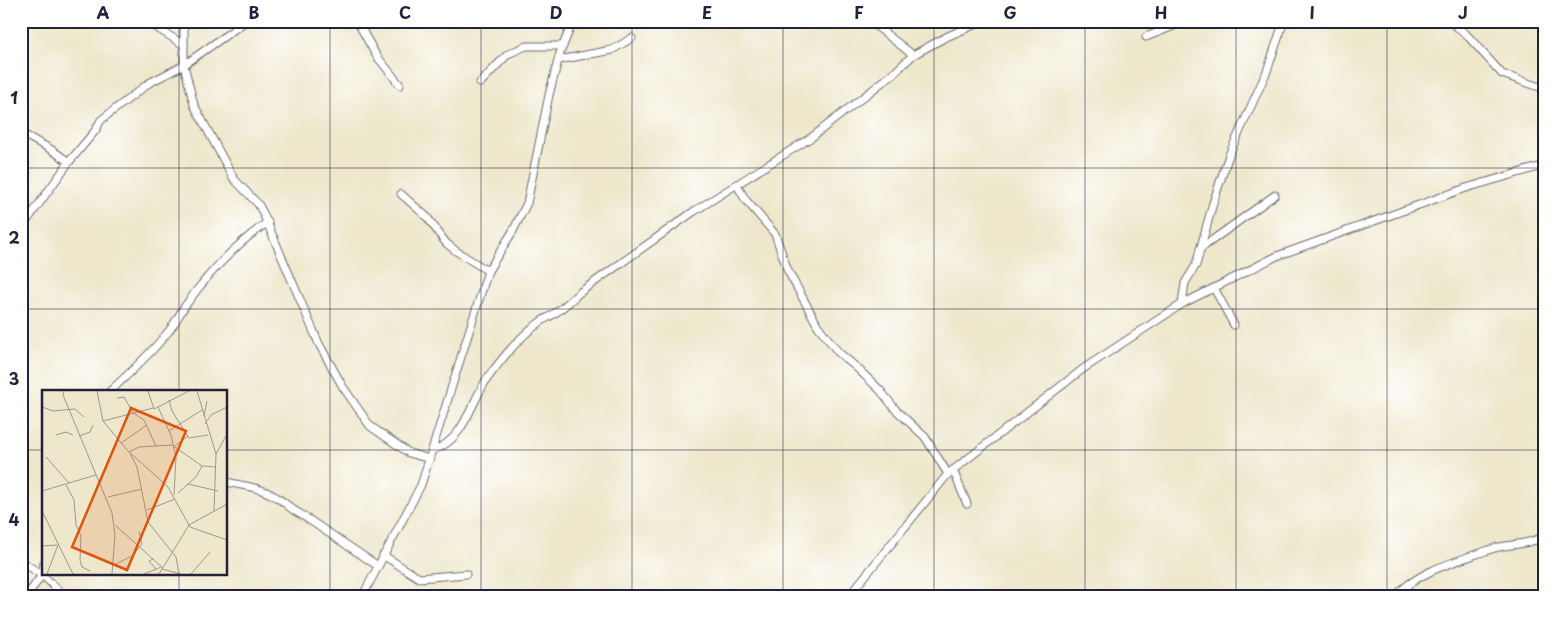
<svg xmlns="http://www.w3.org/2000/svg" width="1566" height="618" font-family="'Playpen Sans',sans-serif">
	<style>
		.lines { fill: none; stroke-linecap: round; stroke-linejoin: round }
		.street-casing { stroke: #69676d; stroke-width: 9 }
		.street { stroke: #fff; stroke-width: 7 }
		.grid { fill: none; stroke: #22223b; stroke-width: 1; stroke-opacity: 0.55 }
		.inset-road { fill: none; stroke: #9c9891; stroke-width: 1 }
		.view { fill: #de560e; fill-opacity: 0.15; stroke: #de560e; stroke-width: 2.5 }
		.inset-edge { fill: none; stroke: #22223b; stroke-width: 2.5 }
		.neatline { fill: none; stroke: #22223b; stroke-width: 2 }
		.grid-label { font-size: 16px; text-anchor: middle; font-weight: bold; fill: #22223b }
	</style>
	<rect width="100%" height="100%" fill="#fff"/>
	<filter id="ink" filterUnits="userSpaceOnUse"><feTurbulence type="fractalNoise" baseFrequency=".02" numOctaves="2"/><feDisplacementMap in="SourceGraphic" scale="10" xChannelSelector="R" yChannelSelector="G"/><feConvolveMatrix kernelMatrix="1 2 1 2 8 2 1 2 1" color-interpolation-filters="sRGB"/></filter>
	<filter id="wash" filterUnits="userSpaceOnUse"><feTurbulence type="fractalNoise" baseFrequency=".0096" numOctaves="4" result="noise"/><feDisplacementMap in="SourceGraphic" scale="20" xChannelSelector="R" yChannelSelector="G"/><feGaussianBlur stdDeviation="1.12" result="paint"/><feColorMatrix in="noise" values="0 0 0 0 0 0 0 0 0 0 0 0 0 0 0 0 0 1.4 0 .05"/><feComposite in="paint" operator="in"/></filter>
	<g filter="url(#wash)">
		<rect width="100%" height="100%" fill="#eee7cb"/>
	</g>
	<g filter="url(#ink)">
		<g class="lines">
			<defs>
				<g id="street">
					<polyline points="146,21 184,45"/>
					<polyline points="184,21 184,65 194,105 234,179 258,204 263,213 319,344 343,387 370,426 409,453 430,459"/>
					<polyline points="357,21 376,55 400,85"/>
					<polyline points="872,21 876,26 913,55"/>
					<polyline points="1449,21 1466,34 1502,74 1545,89"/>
					<polyline points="1146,37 1186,21"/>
					<polyline points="559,60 612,50 632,38"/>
					<polyline points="480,83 508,54 526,46 563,46"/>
					<polyline points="21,133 52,150 69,162"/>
					<polyline points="737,185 745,199 775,234 788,271 818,326 838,352 857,368 880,390 896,410 925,437 948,474"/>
					<polyline points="401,194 427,217 446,243 456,251 488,271"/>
					<polyline points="21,229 69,162 95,131 101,120 149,83 184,65 246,21"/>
					<polyline points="1200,249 1275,195"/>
					<polyline points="1214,288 1234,325"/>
					<polyline points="1182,304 1185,283 1196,265 1213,203 1229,155 1267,71 1284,21"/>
					<path d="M109,392C130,373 151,353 168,332C175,324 179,314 185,306C207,275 236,244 268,222"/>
					<path d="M433,450C464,441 470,404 487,379C500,361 520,336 539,323C543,319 548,318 552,315C562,309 570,301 579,293L693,212L812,137L894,73L913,55L946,37L983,21"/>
					<polyline points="953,470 967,504"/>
					<path d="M226,482C242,485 262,488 276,497C285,502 291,510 302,515L378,566"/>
					<polyline points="21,515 23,512"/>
					<polyline points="383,555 419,578 466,574"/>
					<polyline points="21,561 42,575 66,597"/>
					<polyline points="26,597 42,575 44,563"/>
					<polyline points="362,597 421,485 488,271 513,231 527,203 549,95 560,53 573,21"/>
					<polyline points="848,597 948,474 1083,369 1182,304 1277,256 1466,188 1545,165"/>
					<path d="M1395,597C1414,574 1450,563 1477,554C1484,552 1492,548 1499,547C1516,544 1530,544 1545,536"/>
				</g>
			</defs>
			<!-- street casing -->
			<use href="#street" class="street-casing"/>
			<!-- street -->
			<use href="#street" class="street"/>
		</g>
	</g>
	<!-- grid -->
	<path class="grid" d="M179,21V392M330,21V597M481,21V597M632,21V597M783,21V597M934,21V597M1085,21V597M1236,21V597M1387,21V597M21,168H1545M21,309H1545M21,450H44M226,450H1545M179,574V597"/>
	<!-- overview -->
	<g transform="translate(42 390)">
		<rect width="185" height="185" fill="#eee7cb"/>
		<path class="inset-road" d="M22,1L21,5L70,123L73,145L70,184M55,1L61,31L85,60L126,97L148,137L185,150M106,1L112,19L147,1M155,1L174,64M75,8L82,7L91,23L102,30L114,56M127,10L130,21L147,48L166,45M0,17L11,21L33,19L42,27M116,17L129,45L134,67L132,105M162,26L165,11M61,31L111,18M163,34L169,25L185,17M127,41L160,20M14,45L24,42L31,45M37,46L48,42L51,35M79,53L105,35M133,56L146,46M87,62L97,57L130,55L160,76L173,77M88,63L95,77L106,132L134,167L137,184M4,67L27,93M146,94L176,101M24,95L32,110L34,135L39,146L38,170L40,177L48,181M0,101L54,85M136,103L154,87L160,76M66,107L100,99M105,120L133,109M0,121L31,184M172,121L174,64L185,44M73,135L121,178M0,156L15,155M111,169L107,171L114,179M70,176L90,166L100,154L97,141M120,179L139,184M5,184L16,155M102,184L119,177M117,184L147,135L185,114M149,184L168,162"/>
		<path class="view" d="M89,18L144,41L85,180L30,157Z"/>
		<rect width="185" height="185" class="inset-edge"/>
	</g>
	<!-- margin -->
	<rect width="1566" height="618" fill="none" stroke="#fff" stroke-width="55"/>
	<rect x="28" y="28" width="1510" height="562" class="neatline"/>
	<g class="grid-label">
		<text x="103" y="19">A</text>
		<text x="254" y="19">B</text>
		<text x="405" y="19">C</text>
		<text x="556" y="19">D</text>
		<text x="707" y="19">E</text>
		<text x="859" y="19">F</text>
		<text x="1010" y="19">G</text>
		<text x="1161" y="19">H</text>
		<text x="1312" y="19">I</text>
		<text x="1463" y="19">J</text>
		<text x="14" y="104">1</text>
		<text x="14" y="244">2</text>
		<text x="14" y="385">3</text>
		<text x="14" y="526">4</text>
	</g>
</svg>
